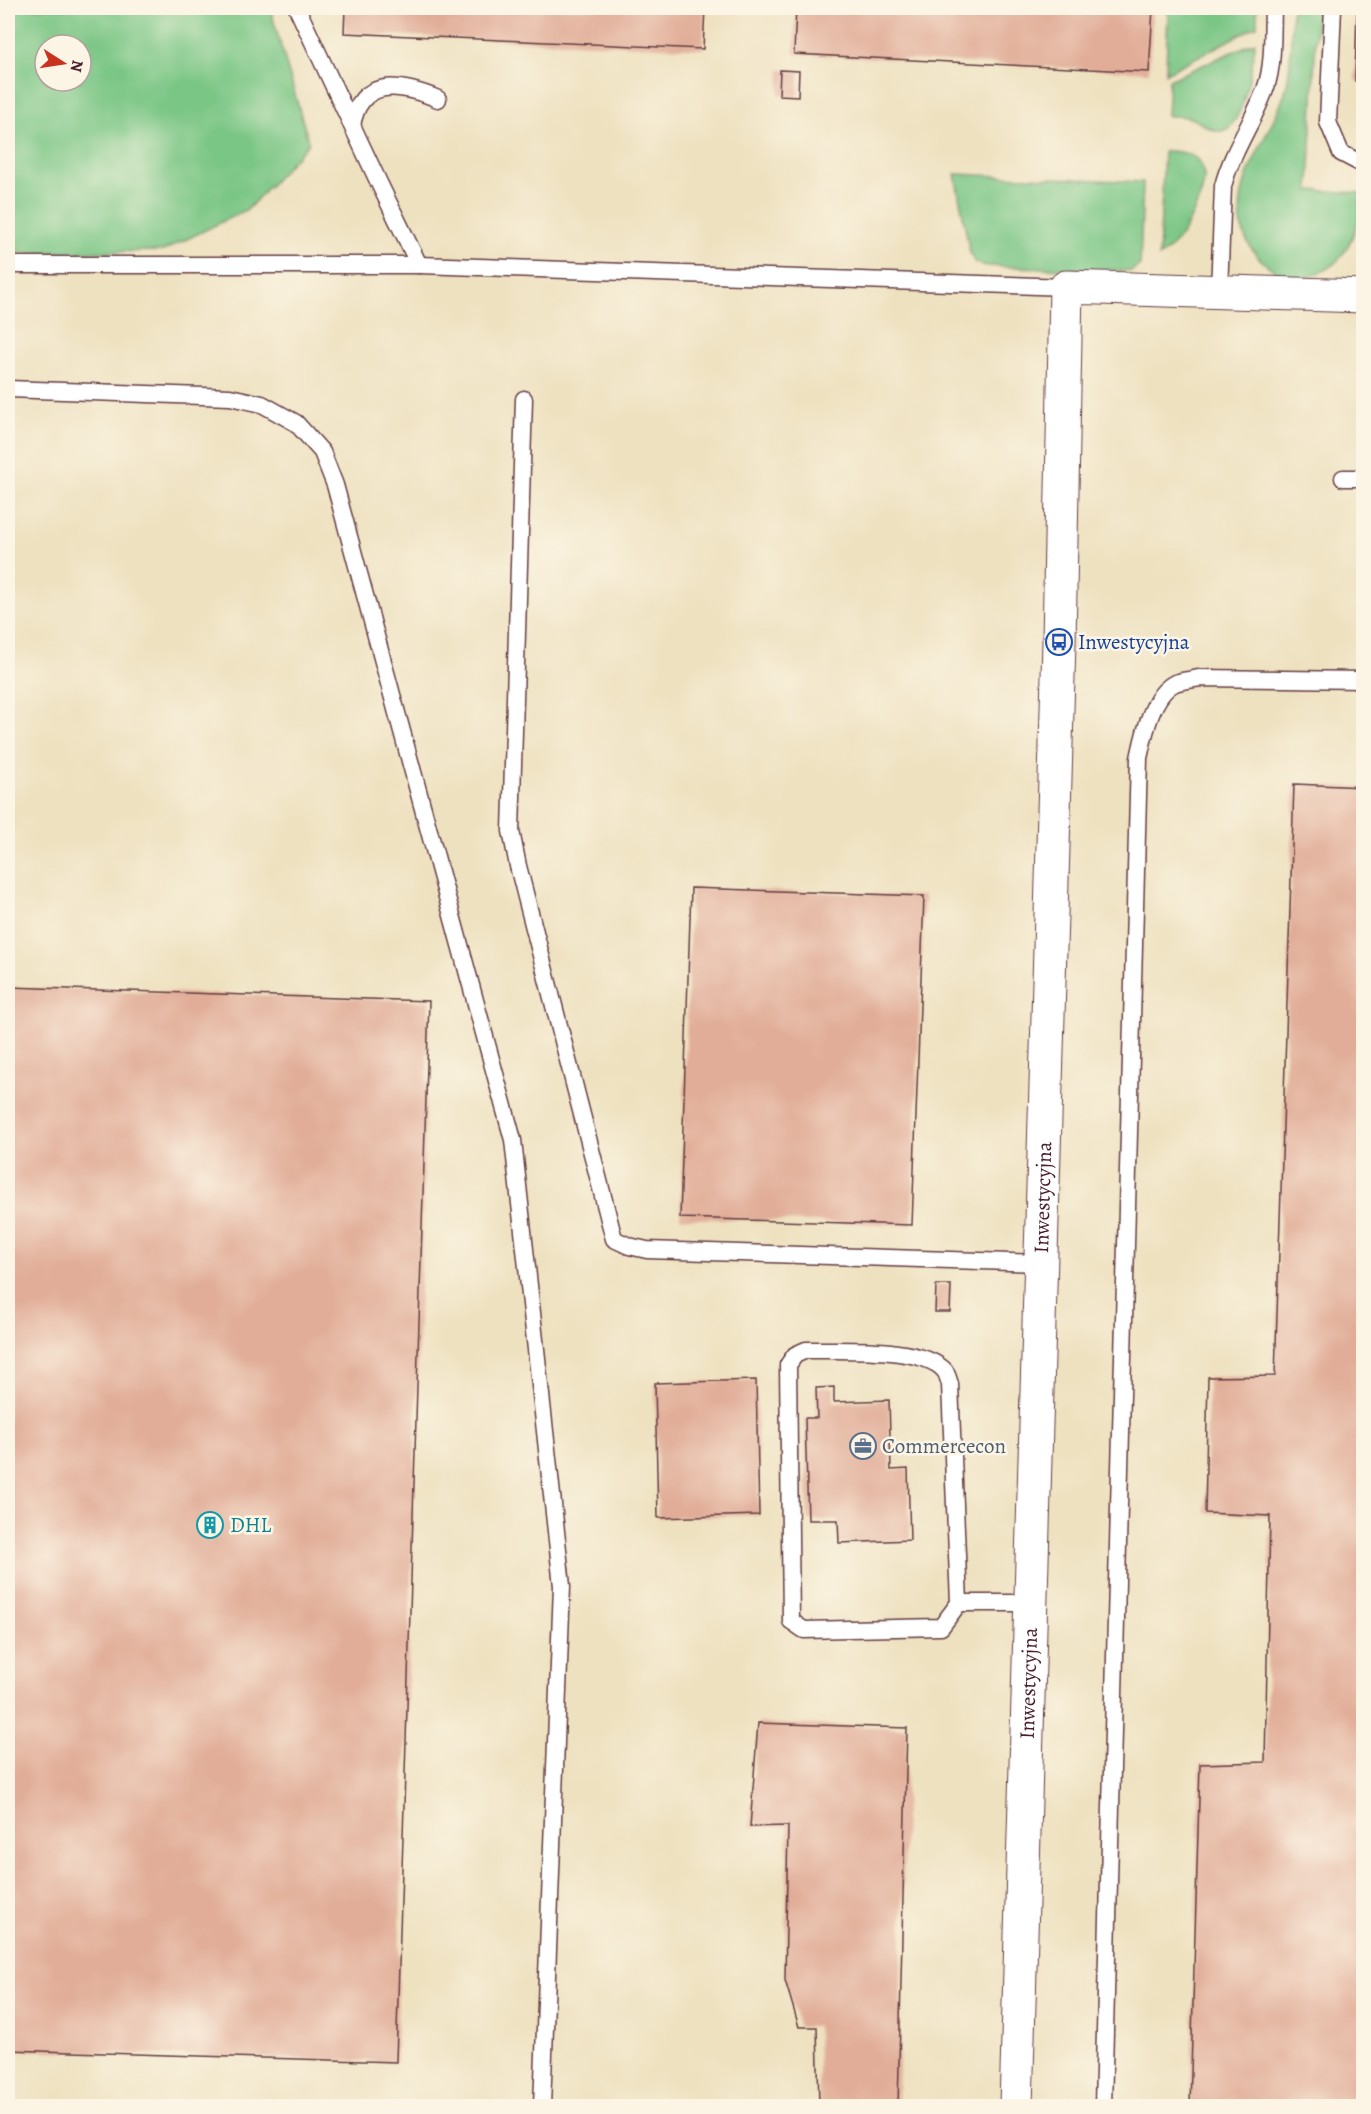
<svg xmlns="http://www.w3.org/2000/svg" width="1371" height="2114" font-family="Alegreya,serif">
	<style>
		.green { fill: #7ac685; stroke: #627258; stroke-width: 1.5; fill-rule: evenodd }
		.building { fill: #e1ad98 }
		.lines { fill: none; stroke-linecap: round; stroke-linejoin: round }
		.lane-casing { stroke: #633c41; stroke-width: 19 }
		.street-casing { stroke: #633c41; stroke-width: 35 }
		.lane { stroke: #fff; stroke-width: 16 }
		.street { stroke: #fff; stroke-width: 33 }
		.labels { text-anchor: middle; stroke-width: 5; stroke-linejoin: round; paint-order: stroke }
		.transit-label { font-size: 21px; fill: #164399; stroke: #fcf5e5; text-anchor: start }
		.street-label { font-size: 21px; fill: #4a1f2b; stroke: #fcf5e5 }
		.service-label { font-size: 21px; fill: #4e5e75; stroke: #fcf5e5; text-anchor: start }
		.culture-label { font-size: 21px; fill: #0d838f; stroke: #fcf5e5; text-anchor: start }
	</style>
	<rect width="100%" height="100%" fill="#fcf5e5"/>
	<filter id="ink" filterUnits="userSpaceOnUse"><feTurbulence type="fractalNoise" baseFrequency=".0167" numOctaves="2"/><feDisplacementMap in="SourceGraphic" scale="12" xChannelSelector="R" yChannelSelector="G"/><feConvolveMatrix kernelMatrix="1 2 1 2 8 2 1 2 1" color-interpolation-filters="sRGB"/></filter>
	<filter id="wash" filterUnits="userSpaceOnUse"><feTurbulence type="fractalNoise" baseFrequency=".008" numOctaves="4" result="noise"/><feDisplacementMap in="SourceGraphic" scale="24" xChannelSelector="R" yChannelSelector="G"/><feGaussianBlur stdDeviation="1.35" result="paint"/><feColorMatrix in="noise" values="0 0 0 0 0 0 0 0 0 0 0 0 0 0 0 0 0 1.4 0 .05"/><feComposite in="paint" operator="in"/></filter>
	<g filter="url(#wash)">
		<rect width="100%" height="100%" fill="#eee1c0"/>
		<!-- green -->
		<g class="green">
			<path d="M8,8H270L309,143L248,209L163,251L8,253ZM45,45H81V81H45Z"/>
			<polygon points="1168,8 1257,8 1257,26 1166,73"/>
			<path d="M1292,8H1317L1309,190L1360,193C1360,200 1360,208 1359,216C1356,230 1348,250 1337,261C1326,272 1302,282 1286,277C1279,275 1273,269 1267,265C1256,257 1245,241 1242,227C1232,181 1268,140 1283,98C1293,70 1290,37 1292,8Z"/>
			<path d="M1255,42C1253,61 1244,129 1221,131C1210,132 1200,121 1190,118C1183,115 1175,116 1167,116L1169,80Z"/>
			<path d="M1164,151C1208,150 1211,175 1195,209C1187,228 1177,245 1159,257Z"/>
			<polygon points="955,174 1143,182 1140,265 1131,271 988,266 975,263 970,253"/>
		</g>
		<g id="blocks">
			<!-- building -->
			<g class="building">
				<polygon points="345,8 705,8 703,49 344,33"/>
				<polygon points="796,8 1153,8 1149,72 794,54"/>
				<polygon points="1357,8 1364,8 1364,81 1355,81"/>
				<polygon points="780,70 799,71 798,96 779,95"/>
				<polygon points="1294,784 1364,787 1364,2106 1190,2106 1200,1764 1265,1762 1270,1516 1205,1513 1208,1377 1275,1376"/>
				<polygon points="691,888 924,896 912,1225 680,1218"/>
				<polygon points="8,987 429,1001 396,2062 8,2050"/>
				<polygon points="936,1285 951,1285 950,1312 935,1312"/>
				<polygon points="756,1380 759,1515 658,1518 655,1383"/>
				<polygon points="834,1387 834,1402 889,1400 891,1470 908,1469 910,1540 839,1543 838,1520 808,1520 805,1418 817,1418 816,1388"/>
				<polygon points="758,1723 907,1728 898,2106 819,2106 817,2027 799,2027 785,1980 788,1826 750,1827"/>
			</g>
		</g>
	</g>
	<g filter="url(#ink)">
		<use href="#blocks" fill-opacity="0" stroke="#633c41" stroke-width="1.5"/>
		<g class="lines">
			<defs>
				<g id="lane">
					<polyline points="297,8 379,183 419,265"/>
					<polyline points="1333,8 1328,122 1341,153 1364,165"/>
					<path d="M352,126C360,76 401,84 438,99"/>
					<polyline points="8,265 419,265 1066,287"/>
					<path d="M1219,292L1223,186C1232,151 1254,121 1266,87C1274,63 1272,33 1273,8"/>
					<polyline points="8,389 230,397 262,404 296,423 322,452 335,485 513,1140 562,1586 542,2106"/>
					<polyline points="524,399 511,831 518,866 614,1239 629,1246 647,1250 1041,1263"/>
					<polyline points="1343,478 1364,478"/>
					<path d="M959,1603L950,1384C949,1381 947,1374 945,1371C923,1345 839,1351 806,1350L795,1355L788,1365L791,1621L804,1630L941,1627L959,1603H1031"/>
					<path d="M1103,2106L1139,758C1144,735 1152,694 1175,683C1182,680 1192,680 1199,678L1364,680"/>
				</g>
				<g id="street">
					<path id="s1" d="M1016,2106L1059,642L1066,287L1364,296"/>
				</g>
			</defs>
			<!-- lane casing -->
			<use href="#lane" class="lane-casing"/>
			<!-- street casing -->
			<use href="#street" class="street-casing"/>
			<!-- lane -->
			<use href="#lane" class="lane"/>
			<!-- street -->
			<use href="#street" class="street"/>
		</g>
	</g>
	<!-- icons -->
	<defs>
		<symbol id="bus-ring" viewBox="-11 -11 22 22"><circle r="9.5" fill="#fcf5e5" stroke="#1a4fb4" stroke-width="1.5"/><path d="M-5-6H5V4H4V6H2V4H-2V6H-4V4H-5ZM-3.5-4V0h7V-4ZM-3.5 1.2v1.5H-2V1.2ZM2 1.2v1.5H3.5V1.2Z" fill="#1a4fb4"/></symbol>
		<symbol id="office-ring" viewBox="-11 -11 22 22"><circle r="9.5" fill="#fcf5e5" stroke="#5c6f8a" stroke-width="1.5"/><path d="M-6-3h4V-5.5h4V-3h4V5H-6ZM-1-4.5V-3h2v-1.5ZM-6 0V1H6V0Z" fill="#5c6f8a"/></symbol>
		<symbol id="building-ring" viewBox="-11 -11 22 22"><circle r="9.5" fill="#fcf5e5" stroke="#0f9aa8" stroke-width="1.5"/><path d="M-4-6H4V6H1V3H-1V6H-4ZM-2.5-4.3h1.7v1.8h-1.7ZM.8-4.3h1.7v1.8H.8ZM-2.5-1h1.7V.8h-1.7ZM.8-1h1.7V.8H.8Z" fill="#0f9aa8"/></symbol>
	</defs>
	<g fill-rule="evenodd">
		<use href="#bus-ring" x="1044" y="627" width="30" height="30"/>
		<use href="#office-ring" x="848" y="1431" width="30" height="30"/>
		<use href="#building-ring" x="195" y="1510" width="30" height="30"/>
	</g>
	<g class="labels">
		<!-- transit labels -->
		<g class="transit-label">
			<text x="1078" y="649">Inwestycyjna</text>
		</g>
		<!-- street labels -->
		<g class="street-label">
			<text dy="7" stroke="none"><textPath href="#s1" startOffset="909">Inwestycyjna</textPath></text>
			<text dy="7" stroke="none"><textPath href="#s1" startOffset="423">Inwestycyjna</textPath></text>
		</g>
		<!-- service labels -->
		<g class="service-label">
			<text x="882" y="1453">Commercecon</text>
		</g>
		<!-- culture labels -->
		<g class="culture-label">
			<text x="230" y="1532">DHL</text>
		</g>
	</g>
	<!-- margin -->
	<rect width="1371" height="2114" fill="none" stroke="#fcf5e5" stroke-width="30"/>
	<!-- north arrow -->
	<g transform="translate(63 63) rotate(102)"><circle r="28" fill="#fcf5e5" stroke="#b59f9b" stroke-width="1.5"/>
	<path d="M0-4.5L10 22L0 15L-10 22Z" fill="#c8321e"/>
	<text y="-9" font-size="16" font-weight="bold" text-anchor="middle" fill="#4a1f2b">N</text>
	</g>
</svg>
